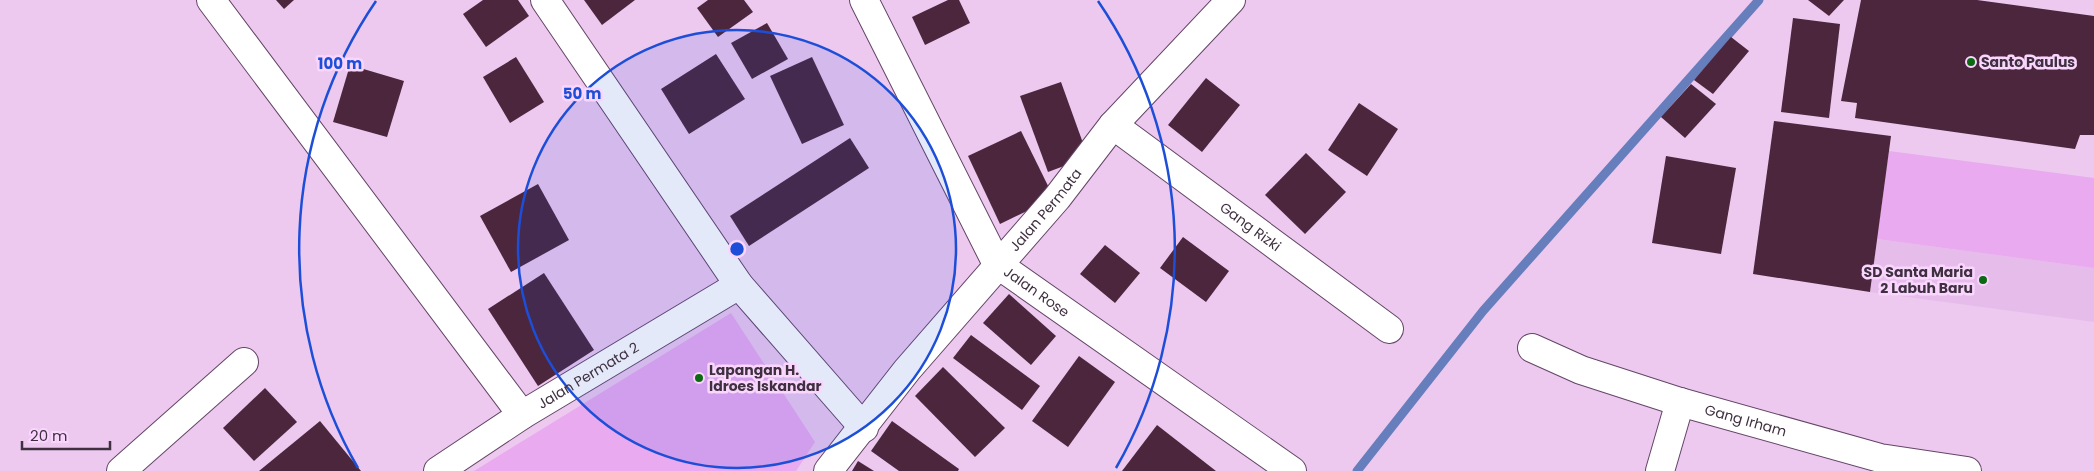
<svg xmlns="http://www.w3.org/2000/svg" width="2094" height="471" font-family="Poppins,sans-serif">
	<style>
		.built { fill: #e6bdea }
		.green { fill: #e9aaef }
		.lines { fill: none; stroke-linecap: round; stroke-linejoin: round }
		.stream { stroke: #677ebd; stroke-width: 9 }
		.building { fill: #4b263d }
		.minor-casing { stroke: #644567; stroke-width: 30 }
		.minor { stroke: #fff; stroke-width: 28 }
		.ring { fill: none; stroke: #1d4ed8; stroke-width: 2.5 }
		.poi-dot { fill: #0b6913; stroke: #fad6fe; stroke-width: 2 }
		.labels { text-anchor: middle; stroke-width: 5; stroke-linejoin: round; paint-order: stroke }
		.poi-label { font-size: 14px; font-weight: bold; fill: #3f3040; stroke: #fad6fe; text-anchor: start }
		.street-label { font-size: 14px; fill: #3f3040; stroke: #fad6fe }
		.centre { fill: #1d4ed8; stroke: #fad6fe; stroke-width: 2.5 }
		.ring-label { font-size: 15px; text-anchor: middle; font-weight: bold; fill: #1d4ed8; stroke: #fad6fe; stroke-width: 5; stroke-linejoin: round; paint-order: stroke }
	</style>
	<rect width="100%" height="100%" fill="#edc9f0"/>
	<!-- built -->
	<polygon class="built" points="1877,239 2094,268 2094,322 1870,292"/>
	<!-- green -->
	<g class="green">
		<polygon points="1889,151 2094,178 2094,268 1877,239"/>
		<polygon points="731,313 815,442 796,471 474,471"/>
	</g>
	<g class="lines">
		<!-- stream -->
		<polyline class="stream" points="1357,471 1483,311 1759,0"/>
	</g>
	<!-- building -->
	<g class="building">
		<polygon points="276,0 294,0 284,9"/>
		<polygon points="483,0 518,0 529,16 486,47 463,14"/>
		<polygon points="584,0 635,0 602,25"/>
		<polygon points="708,0 744,0 753,12 718,37 697,8"/>
		<polygon points="948,0 959,0 970,23 925,45 912,17"/>
		<polygon points="1808,0 1844,0 1829,16"/>
		<polygon points="1861,0 1977,0 2094,16 2094,135 2080,135 2075,149 1855,118 1857,103 1841,101"/>
		<polygon points="1793,18 1840,24 1829,118 1781,112"/>
		<polygon points="767,23 788,59 752,79 731,43"/>
		<polygon points="1731,37 1749,51 1713,94 1694,80"/>
		<polygon points="716,54 745,99 689,134 661,89"/>
		<polygon points="516,57 544,102 510,123 483,77"/>
		<polygon points="812,57 844,125 802,144 770,76"/>
		<polygon points="350,65 404,81 387,137 333,122"/>
		<polygon points="1206,78 1240,105 1202,152 1168,125"/>
		<polygon points="1061,82 1088,157 1048,172 1020,96"/>
		<polygon points="1691,84 1716,104 1685,138 1661,117"/>
		<polygon points="1359,103 1398,129 1367,176 1328,150"/>
		<polygon points="1774,121 1891,136 1870,292 1753,274"/>
		<polygon points="1021,131 1054,198 1000,224 968,156"/>
		<polygon points="850,138 869,168 749,246 730,216"/>
		<polygon points="1306,153 1346,192 1305,234 1265,195"/>
		<polygon points="1666,156 1736,168 1721,254 1652,243"/>
		<polygon points="538,184 569,240 511,272 480,216"/>
		<polygon points="1183,237 1229,271 1206,302 1160,268"/>
		<polygon points="1105,245 1140,273 1115,303 1080,274"/>
		<polygon points="544,273 594,350 538,386 488,309"/>
		<polygon points="1009,294 1056,336 1031,365 983,323"/>
		<polygon points="971,335 1040,386 1022,410 953,358"/>
		<polygon points="1079,356 1115,382 1068,447 1032,421"/>
		<polygon points="943,367 1005,428 975,457 915,396"/>
		<polygon points="265,388 297,422 254,461 223,428"/>
		<polygon points="320,421 361,471 259,471"/>
		<polygon points="892,421 959,469 958,471 899,471 871,451"/>
		<polygon points="1157,425 1216,471 1122,471"/>
		<polygon points="858,461 874,471 852,471"/>
	</g>
	<g class="lines">
		<defs>
			<g id="minor">
				<polyline points="211,0 522,415"/>
				<polyline points="545,0 739,285 864,428"/>
				<path id="s1" d="M864,0L997,264L1292,471"/>
				<path id="s2" d="M1113,125L1389,329"/>
				<path id="s3" d="M1532,348L1581,370L1680,402L1880,458L1967,471"/>
				<polyline points="121,471 244,362"/>
				<path id="s4" d="M438,471L522,415L739,285"/>
				<path id="s5" d="M828,471L907,370L1057,198L1113,125L1231,0"/>
				<polyline points="1660,471 1680,402"/>
			</g>
		</defs>
		<!-- minor casing -->
		<use href="#minor" class="minor-casing"/>
		<!-- minor -->
		<use href="#minor" class="minor"/>
	</g>
	<!-- distance rings -->
	<circle cx="737" cy="249" r="219" fill="#1d4ed8" fill-opacity=".12"/>
	<g class="ring">
		<circle cx="737" cy="249" r="219"/>
		<path d="M358 468A438 438 0 0 1 376 1M1098 1A438 438 0 0 1 1116 468"/>
	</g>
	<!-- markers -->
	<g class="poi-dot">
		<circle cx="1971" cy="62" r="5"/>
		<circle cx="1983" cy="280" r="5"/>
		<circle cx="699" cy="378" r="5"/>
	</g>
	<g class="labels">
		<!-- poi labels -->
		<g class="poi-label">
			<text x="1981" y="67">Santo Paulus</text>
			<text x="1973" y="277" text-anchor="end">SD Santa Maria<tspan x="1973" dy="16">2 Labuh Baru</tspan></text>
			<text x="709" y="375">Lapangan H.<tspan x="709" dy="16">Idroes Iskandar</tspan></text>
		</g>
		<!-- street labels -->
		<g class="street-label">
			<text dy="5" stroke="none"><textPath href="#s5" startOffset="340">Jalan Permata</textPath></text>
			<text dy="5" stroke="none"><textPath href="#s2" startOffset="171">Gang Rizki</textPath></text>
			<text dy="5" stroke="none"><textPath href="#s1" startOffset="344">Jalan Rose</textPath></text>
			<text dy="5" stroke="none"><textPath href="#s4" startOffset="178">Jalan Permata 2</textPath></text>
			<text dy="5" stroke="none"><textPath href="#s3" startOffset="226">Gang Irham</textPath></text>
		</g>
	</g>
	<circle cx="737" cy="249" r="8" class="centre"/>
	<g class="ring-label">
		<text x="340" y="69">100 m</text>
		<text x="582" y="99">50 m</text>
	</g>
	<!-- scale -->
	<path d="M22 441v8h88v-8" fill="none" stroke="#3f3040" stroke-width="2.5"/>
	<text x="30" y="441" font-size="15" fill="#3f3040" stroke="#fad6fe" stroke-width="4" paint-order="stroke">20 m</text>
</svg>
